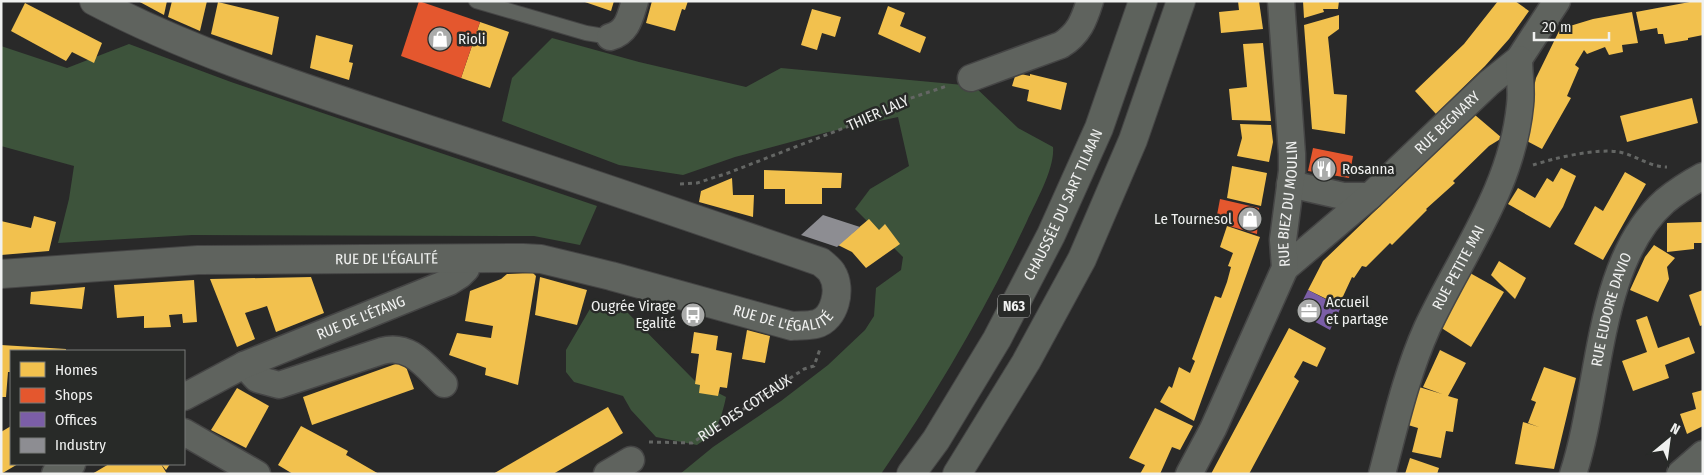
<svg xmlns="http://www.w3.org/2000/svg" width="1704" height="475" font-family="'Fira Sans Condensed',sans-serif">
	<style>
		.green { fill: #3d533b }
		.homes { fill: #f2c14e }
		.shops { fill: #e4572e }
		.offices { fill: #7b5ea7 }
		.industry { fill: #8d8d92 }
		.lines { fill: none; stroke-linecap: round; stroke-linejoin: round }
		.service-casing { stroke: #454545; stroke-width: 16 }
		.minor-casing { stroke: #454545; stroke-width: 29 }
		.tertiary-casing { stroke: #454545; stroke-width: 30 }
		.trunk-casing { stroke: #454545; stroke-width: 30 }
		.path { stroke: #646664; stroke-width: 3; stroke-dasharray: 4 4; stroke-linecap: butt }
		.service { stroke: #5f635e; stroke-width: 14 }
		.minor { stroke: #5f635e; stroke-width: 26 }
		.tertiary { stroke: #5f635e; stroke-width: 28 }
		.trunk { stroke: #5d625c; stroke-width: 28 }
		.labels { text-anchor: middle; stroke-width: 5; stroke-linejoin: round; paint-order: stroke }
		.shield { fill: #282a28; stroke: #b4b5b4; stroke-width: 1 }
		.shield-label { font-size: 14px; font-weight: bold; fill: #f0f1f0 }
		.poi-label { font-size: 15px; fill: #f0f1f0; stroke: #282a28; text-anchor: start }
		.street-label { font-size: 15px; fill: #f0f1f0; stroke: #282a28 }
	</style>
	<rect width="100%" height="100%" fill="#292929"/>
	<!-- green -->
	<g class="green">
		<path d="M552,38L639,62L746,87L781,68L974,86L1018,128L1053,147C1055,168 1036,201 1027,221C986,309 937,393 881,474H680L713,447L781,401L828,365L865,330L874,316L876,288L901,270L903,257L855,209L870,189L909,166L898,117L828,132L735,157L683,175L619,165L502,121L512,78Z"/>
		<polygon points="129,44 231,82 597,206 580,245 534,236 192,235 58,243 69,199 74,166 1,146 1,46 67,68"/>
		<path d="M594,302L621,306L695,381L726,397C721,420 717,432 697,445L656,437L631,410L623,396L574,382L566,372V350Z"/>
	</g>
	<!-- homes -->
	<g class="homes">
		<polygon points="138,1 167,1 164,15"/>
		<polygon points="172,1 207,1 200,31 168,17"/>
		<polygon points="582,1 614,1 611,11"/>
		<polygon points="652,1 688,1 685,10 682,9 675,31 646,23"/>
		<polygon points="1238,1 1259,1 1263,29 1221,33 1219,12 1239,10"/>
		<polygon points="1303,1 1339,1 1338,9 1323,9 1324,12 1304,18"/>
		<polygon points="1498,1 1515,1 1529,11 1509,39 1485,66 1436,114 1415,91 1464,44"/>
		<polygon points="1695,1 1703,1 1703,35 1688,38 1688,40 1665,44 1663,34 1658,34 1657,28 1640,31 1636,12"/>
		<polygon points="218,2 279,17 272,55 211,34"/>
		<polygon points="25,3 102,43 94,63 72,52 66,61 11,31"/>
		<polygon points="888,6 905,13 900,26 926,37 920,53 878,34"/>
		<polygon points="812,9 841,17 835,37 822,33 817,50 801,45"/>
		<polygon points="1632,12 1638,43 1622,45 1623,52 1609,55 1605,47 1587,54 1584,50 1575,65 1579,68 1567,96 1571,98 1542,149 1523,139 1536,78 1560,29 1593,19"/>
		<polygon points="1339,15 1339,29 1328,37 1334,94 1347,95 1345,134 1312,129 1304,25"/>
		<polygon points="480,22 509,32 490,88 461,78"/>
		<polygon points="316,35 353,45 349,62 353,63 349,80 310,68"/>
		<polygon points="1263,43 1271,121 1232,120 1229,89 1247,87 1243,44"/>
		<polygon points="1016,73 1030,76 1030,74 1067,83 1061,110 1027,101 1029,90 1012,86"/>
		<polygon points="1692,98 1698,123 1627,142 1620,116"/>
		<polygon points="1475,115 1502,138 1489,146 1453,181 1455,183 1426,209 1427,210 1392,245 1390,243 1366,267 1362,266 1354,278 1352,277 1339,305 1308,290 1323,261"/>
		<polygon points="1240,124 1271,125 1273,142 1269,162 1237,156 1242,138"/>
		<polygon points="1232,166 1267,173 1261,206 1227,198"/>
		<polygon points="1561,168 1576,176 1563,207 1550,228 1508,204 1518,188 1535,198 1547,178 1553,182"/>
		<polygon points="764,170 842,173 841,188 822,188 822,204 785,204 785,189 764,189"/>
		<polygon points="1625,172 1646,184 1603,260 1574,244 1595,206 1603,211"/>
		<polygon points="732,178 733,195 754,195 753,217 699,202 701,191"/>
		<polygon points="34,216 56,222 49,251 1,255 1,221 31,228"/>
		<polygon points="869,219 879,230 885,224 900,244 866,268 852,252 838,245"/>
		<polygon points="1703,222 1703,243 1694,243 1694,249 1667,252 1667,223"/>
		<polygon points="1227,226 1260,237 1194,421 1160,402 1169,386 1172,388 1179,367 1190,373 1195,361 1192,359 1215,296 1221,298 1227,282 1231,267 1228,266 1233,253 1220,247"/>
		<polygon points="1654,245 1675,258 1667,267 1669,279 1658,302 1630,290 1645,257"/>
		<polygon points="1499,261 1526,278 1515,299 1491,275"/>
		<polygon points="533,273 536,276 518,385 485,375 486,368 449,355 457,333 491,338 493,326 465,321 470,291 501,279 507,274"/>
		<polygon points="1470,273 1504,292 1471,347 1440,327"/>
		<polygon points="311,277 324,313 276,332 267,306 245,313 255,339 237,347 210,279"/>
		<polygon points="540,277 587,290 577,325 535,315"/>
		<polygon points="194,280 197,322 183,323 182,314 169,315 171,327 144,328 144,316 117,318 114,285"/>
		<polygon points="85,287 82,309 30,304 31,292"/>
		<polygon points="1703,290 1703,325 1700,326 1689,295"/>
		<polygon points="1647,316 1658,348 1689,337 1695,353 1665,365 1669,378 1633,391 1622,361 1647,352 1636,320"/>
		<polygon points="1289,328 1326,348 1317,367 1303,361 1294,377 1299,381 1249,474 1211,474"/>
		<polygon points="747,330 770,336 765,363 742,359"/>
		<polygon points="694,332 718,336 716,350 732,353 727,388 720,387 718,396 699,393 700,385 695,384 699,354 691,353"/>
		<polygon points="1,345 66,349 66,351 11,351 11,372 8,372 6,397 1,397"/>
		<polygon points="1440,350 1466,363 1448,396 1458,399 1453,432 1446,431 1441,458 1412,452 1418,428 1408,425 1419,387 1442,394 1423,387"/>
		<polygon points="404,361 414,389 312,425 303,397"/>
		<polygon points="1544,367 1576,378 1554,469 1515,464 1523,422 1539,427 1528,423 1536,402 1531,400"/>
		<polygon points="237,388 269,406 246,448 211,430"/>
		<polygon points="1703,390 1703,426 1687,434 1680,414 1696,409 1692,393"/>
		<polygon points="608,407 623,433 610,441 553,474 493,474"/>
		<polygon points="1155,408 1193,426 1180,450 1172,447 1160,474 1140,474 1145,465 1129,458"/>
		<polygon points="11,426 11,464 18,464 1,474 1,432"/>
		<polygon points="301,426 348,451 346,455 348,456 379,474 293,474 278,465"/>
		<polygon points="1410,458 1439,468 1437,474 1405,474"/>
		<polygon points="109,464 161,464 167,474 92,474"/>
		<polygon points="161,464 170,464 166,470"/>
	</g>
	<!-- shops -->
	<g class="shops">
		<polygon points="419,1 480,22 461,78 401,56"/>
		<polygon points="1313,148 1353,156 1349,178 1308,171"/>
		<polygon points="1220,199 1259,208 1257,234 1229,226 1230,219 1217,215"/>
	</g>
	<!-- offices -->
	<polygon class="offices" points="1308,290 1341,307 1330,330 1297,312"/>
	<!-- industry -->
	<polygon class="industry" points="823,215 860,227 837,247 801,235"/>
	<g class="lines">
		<defs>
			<polyline id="service" points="476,1 586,33 610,37"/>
			<g id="minor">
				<path d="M610,37C628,32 630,17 635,1"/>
				<path d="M971,78L1061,45C1079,34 1084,20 1090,1"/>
				<polyline points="1290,184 1343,196 1370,196"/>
				<path id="s2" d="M1285,268L1370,196L1489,83L1519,59L1557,1"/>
				<path d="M244,365L257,379L279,385L382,351C410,343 426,367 444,384"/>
				<path id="s3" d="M184,397L244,365L449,282L460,275L466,269V259"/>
				<polyline points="184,432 257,474"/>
				<polyline points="55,474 72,464"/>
				<polyline points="607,474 631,460"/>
				<path id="s4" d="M1189,474L1213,429L1285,268L1283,240L1292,171V154L1281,1"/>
				<path id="s5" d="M1382,474C1395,425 1406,375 1427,328C1461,255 1512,189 1520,105C1522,90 1519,74 1519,59"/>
				<path id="s6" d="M1573,474C1601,390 1596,262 1665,201C1676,192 1690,183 1703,176"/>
				<polyline points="1680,474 1703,454"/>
			</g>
			<g id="tertiary">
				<path id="s7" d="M1,274L198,260L523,258L541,259L611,276L792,326C799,325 808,326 816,324C835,319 842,289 832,273C830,269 824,265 821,262C690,217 559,172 427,129C314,91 199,56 94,1"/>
			</g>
			<g id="trunk">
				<path id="s8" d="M911,474L936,440L997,339L1051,235L1099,128L1143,1"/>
				<polyline points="957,474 1026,362 1082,259 1133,140 1181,1"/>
			</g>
		</defs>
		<!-- service casing -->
		<use href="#service" class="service-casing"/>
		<!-- minor casing -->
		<use href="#minor" class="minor-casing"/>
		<!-- tertiary casing -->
		<use href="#tertiary" class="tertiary-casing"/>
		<!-- trunk casing -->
		<use href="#trunk" class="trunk-casing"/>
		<!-- path -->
		<g class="path">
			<path d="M1533,165C1555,158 1596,148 1619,152C1636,155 1649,167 1667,167"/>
			<polyline points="680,184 697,183 728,173 880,114 890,105 947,86"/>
			<path id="s1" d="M649,442L692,443L804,369L814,366L820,349"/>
		</g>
		<!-- service -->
		<use href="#service" class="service"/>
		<!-- minor -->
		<use href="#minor" class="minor"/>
		<!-- tertiary -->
		<use href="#tertiary" class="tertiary"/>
		<!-- trunk -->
		<use href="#trunk" class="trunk"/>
	</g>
	<!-- icons -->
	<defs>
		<symbol id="shop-disc" viewBox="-11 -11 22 22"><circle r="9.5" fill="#aaabaa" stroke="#282a28"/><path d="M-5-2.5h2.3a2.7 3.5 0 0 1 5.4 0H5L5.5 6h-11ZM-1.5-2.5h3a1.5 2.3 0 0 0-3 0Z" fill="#fff"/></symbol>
		<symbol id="restaurant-disc" viewBox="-11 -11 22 22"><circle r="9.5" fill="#aaabaa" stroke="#282a28"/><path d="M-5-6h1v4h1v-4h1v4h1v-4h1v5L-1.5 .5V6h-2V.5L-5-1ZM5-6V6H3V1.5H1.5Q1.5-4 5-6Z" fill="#fff"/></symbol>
		<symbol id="office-disc" viewBox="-11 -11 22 22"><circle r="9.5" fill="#aaabaa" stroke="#282a28"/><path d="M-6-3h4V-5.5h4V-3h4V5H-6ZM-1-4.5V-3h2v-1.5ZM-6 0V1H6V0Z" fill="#fff"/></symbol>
		<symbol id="bus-disc" viewBox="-11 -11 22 22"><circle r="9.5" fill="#aaabaa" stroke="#282a28"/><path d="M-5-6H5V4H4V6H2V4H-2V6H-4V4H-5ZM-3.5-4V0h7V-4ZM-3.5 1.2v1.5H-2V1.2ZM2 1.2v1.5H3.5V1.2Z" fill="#fff"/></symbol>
	</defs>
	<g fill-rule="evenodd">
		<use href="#shop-disc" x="426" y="25" width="28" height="28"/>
		<use href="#restaurant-disc" x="1310" y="155" width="28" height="28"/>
		<use href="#shop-disc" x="1236" y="205" width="28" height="28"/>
		<use href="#office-disc" x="1295" y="297" width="28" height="28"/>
		<use href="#bus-disc" x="679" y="301" width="28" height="28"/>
	</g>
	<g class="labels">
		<!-- shield labels -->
		<rect class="shield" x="998" y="294.5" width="32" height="23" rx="4"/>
		<g class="shield-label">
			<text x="1014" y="311">N63</text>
		</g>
		<!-- poi labels -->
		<g class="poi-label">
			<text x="458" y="44">Rioli</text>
			<text x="1342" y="174">Rosanna</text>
			<text x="1232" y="224" text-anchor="end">Le Tournesol</text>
			<text x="1326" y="307">Accueil<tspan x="1326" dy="17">et partage</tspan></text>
			<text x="676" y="311" text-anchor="end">Ougrée Virage<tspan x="676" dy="17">Egalité</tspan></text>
		</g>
		<!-- street labels -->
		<g class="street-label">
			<text transform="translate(878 113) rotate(-24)" y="5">THIER LALY</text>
			<text dy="5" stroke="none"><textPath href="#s2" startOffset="218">RUE BEGNARY</textPath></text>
			<text dy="5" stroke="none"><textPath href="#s4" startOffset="292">RUE BIEZ DU MOULIN</textPath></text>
			<text dy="5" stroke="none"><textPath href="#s8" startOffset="310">CHAUSSÉE DU SART TILMAN</textPath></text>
			<text dy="5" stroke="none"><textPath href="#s7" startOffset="386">RUE DE L'ÉGALITÉ</textPath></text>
			<text dy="5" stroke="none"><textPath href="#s5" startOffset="221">RUE PETITE MAI</textPath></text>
			<text dy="5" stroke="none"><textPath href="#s7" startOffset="791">RUE DE L'ÉGALITÉ</textPath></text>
			<text dy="5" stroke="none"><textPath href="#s6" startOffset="169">RUE EUDORE DAVIO</textPath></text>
			<text dy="5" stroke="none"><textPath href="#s3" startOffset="194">RUE DE L'ÉTANG</textPath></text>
			<text dy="5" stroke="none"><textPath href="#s1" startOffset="106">RUE DES COTEAUX</textPath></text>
		</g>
	</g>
	<!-- border -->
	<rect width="1704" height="475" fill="none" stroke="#f0f1f0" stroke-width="5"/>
	<!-- legend -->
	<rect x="10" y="350" width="175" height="115" fill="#282a28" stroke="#787a78"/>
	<rect x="20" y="362" width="25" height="15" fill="#f2c14e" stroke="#787a78"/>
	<text x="55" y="375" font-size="15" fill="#f0f1f0">Homes</text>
	<rect x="20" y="388" width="25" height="15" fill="#e4572e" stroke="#787a78"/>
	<text x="55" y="400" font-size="15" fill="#f0f1f0">Shops</text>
	<rect x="20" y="412" width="25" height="15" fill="#7b5ea7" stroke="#787a78"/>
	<text x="55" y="425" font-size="15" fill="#f0f1f0">Offices</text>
	<rect x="20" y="438" width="25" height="15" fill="#8d8d92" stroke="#787a78"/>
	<text x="55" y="450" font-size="15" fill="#f0f1f0">Industry</text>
	<!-- north arrow -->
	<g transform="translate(1669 440) rotate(29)" stroke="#282a28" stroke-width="4" paint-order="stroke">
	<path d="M0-4L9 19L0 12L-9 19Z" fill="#f0f1f0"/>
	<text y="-8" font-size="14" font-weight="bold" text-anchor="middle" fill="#f0f1f0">N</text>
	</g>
	<!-- scale -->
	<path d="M1534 32v8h75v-8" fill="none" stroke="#f0f1f0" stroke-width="2.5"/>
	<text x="1542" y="32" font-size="15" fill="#f0f1f0" stroke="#282a28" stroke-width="4" paint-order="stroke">20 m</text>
</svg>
